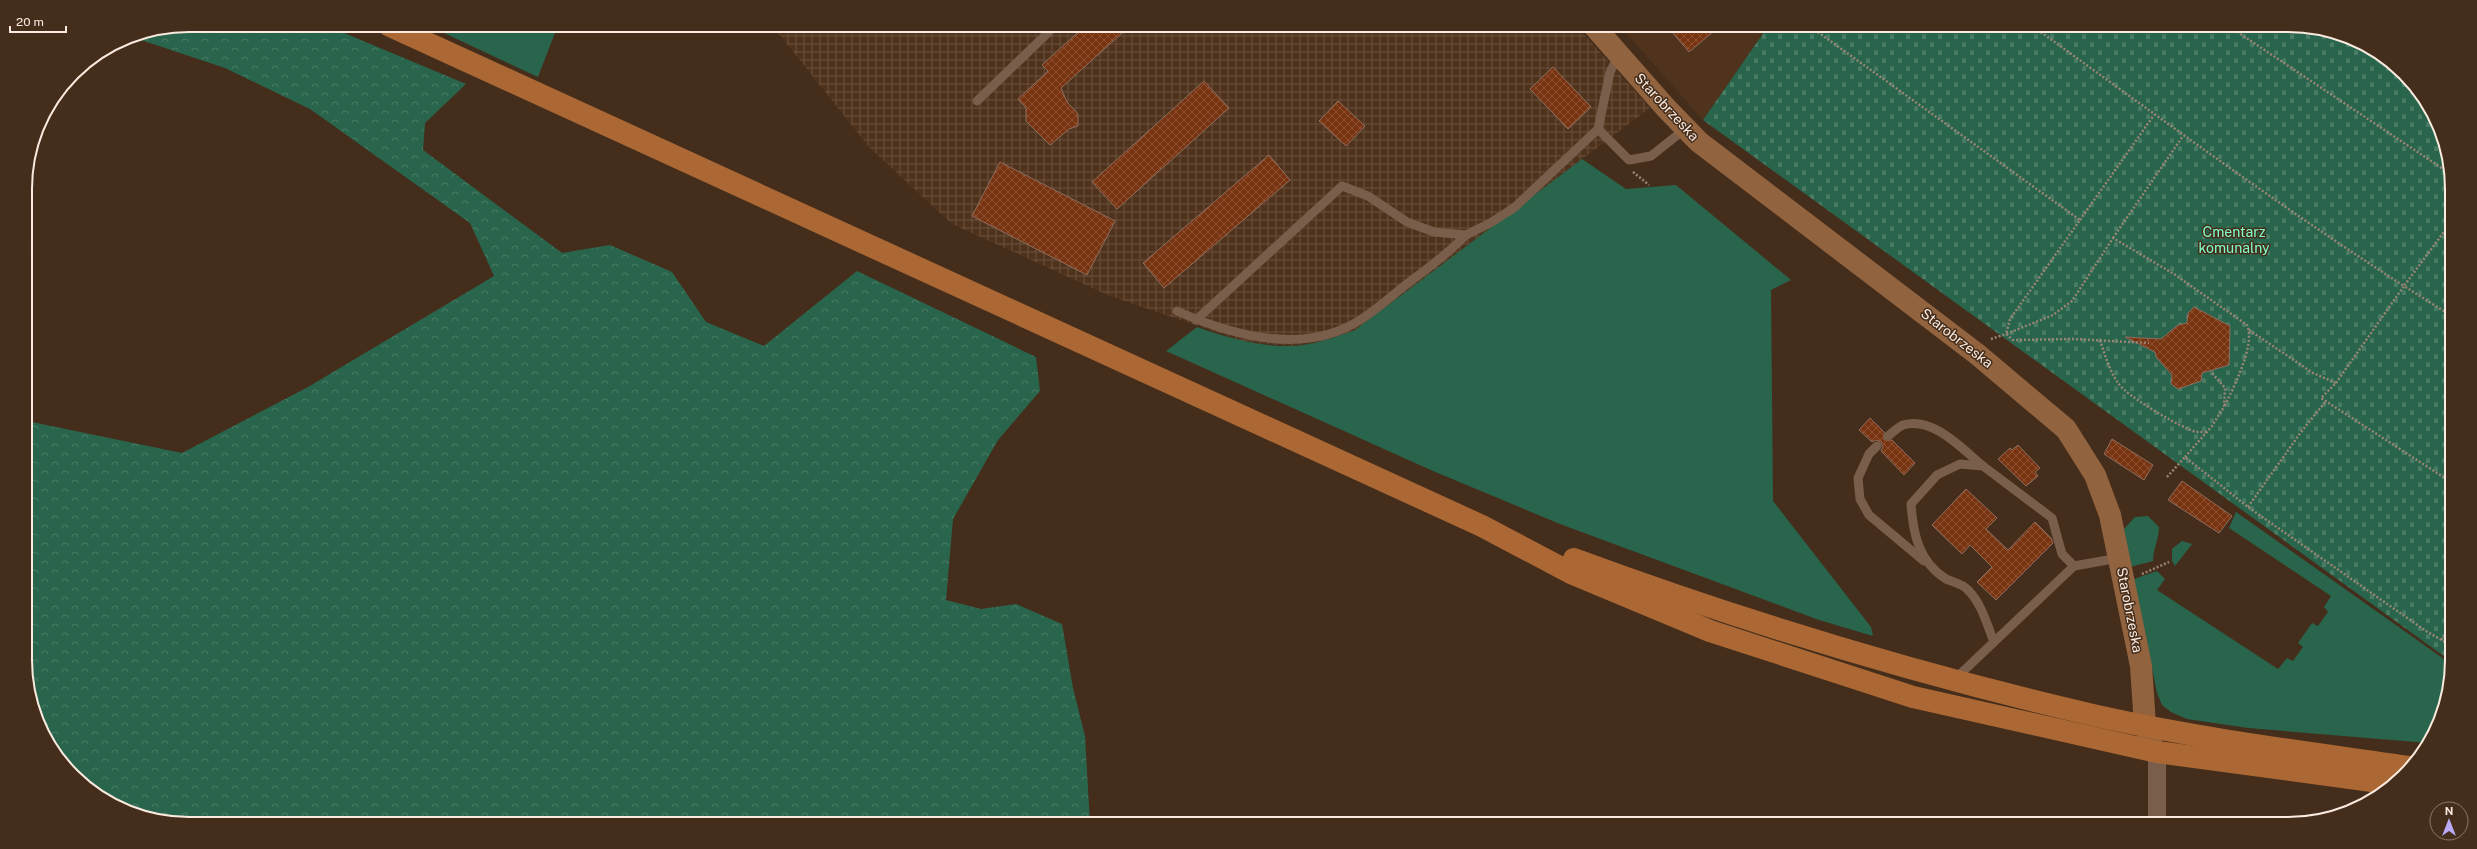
<svg xmlns="http://www.w3.org/2000/svg" width="2477" height="849" font-family="'Public Sans',sans-serif">
	<style>
		.built { fill: #50331d }
		.industrial { fill: url(#industrial-grid) }
		.grass { fill: #29654c }
		.forest { fill: url(#forest-crowns) }
		.cemetery { fill: url(#cemetery-stones) }
		.building { fill: url(#building-cross-hatch); stroke: #8d6e60 }
		.lines { fill: none; stroke-linecap: round; stroke-linejoin: round }
		.path { stroke: #998576; stroke-width: 2.5; stroke-dasharray: 2 2; stroke-linecap: butt }
		.lane { stroke: #785e4b; stroke-width: 9 }
		.street { stroke: #785e4b; stroke-width: 18 }
		.secondary { stroke: #92633f; stroke-width: 22 }
		.primary { stroke: #ab6834; stroke-width: 22 }
		.labels { text-anchor: middle; stroke-width: 3; stroke-linejoin: round; paint-order: stroke }
		.street-label { font-size: 14px; fill: #faeadf; stroke: #442d1b }
		.park-label { font-size: 14px; fill: #81fec9; stroke: #442d1b }
		.rim { fill: none; stroke: #faeadf; stroke-width: 2 }
	</style>
	<defs>
		<pattern id="industrial-grid" width="8" height="8" patternUnits="userSpaceOnUse"><rect width="8" height="8" fill="#50331d"/><path d="M0 4h8M4 0v8" fill="none" stroke="#6a513d"/></pattern>
		<pattern id="forest-crowns" width="20" height="18" patternUnits="userSpaceOnUse"><rect width="20" height="18" fill="#29654c"/><path d="M2 6a3 3 0 1 1 6 0M12 15a3 3 0 1 1 6 0" fill="none" stroke="#497b65"/></pattern>
		<pattern id="cemetery-stones" width="16" height="16" patternUnits="userSpaceOnUse"><rect width="16" height="16" fill="#29654c"/><path d="M2 7V4a2 2 0 0 1 4 0v3zM10 15v-3a2 2 0 0 1 4 0v3z" fill="#497b65"/></pattern>
		<pattern id="building-cross-hatch" width="8" height="8" patternUnits="userSpaceOnUse"><rect width="8" height="8" fill="#783410"/><path d="M0 0l8 8M0 8l8-8" fill="none" stroke="#8c5232"/></pattern>
	</defs>
	<rect width="100%" height="100%" fill="#442d1b"/>
	<!-- built -->
	<polygon class="built" points="1626,25 1769,25 1703,120 1622,28"/>
	<!-- industrial -->
	<polygon class="industrial" points="772,25 1576,25 1650,108 1451,258 1361,329 1323,341 1293,346 1248,343 1110,296 952,224 869,147"/>
	<!-- grass -->
	<g class="grass">
		<polygon points="427,25 558,25 538,77"/>
		<path d="M1582,159L1626,189L1676,185L1791,280L1771,290L1773,501L1871,627L1873,636L1819,620L1560,524L1433,471L1166,351L1197,327C1228,338 1259,347 1293,346C1314,345 1336,337 1355,330Z"/>
		<polygon points="2236,512 2451,664 2446,703 2428,743 2248,728 2187,719 2171,712 2162,705 2157,693 2134,579 2157,571 2165,579 2157,590 2278,669 2287,658 2293,661 2303,647 2298,643 2312,623 2318,626 2328,612 2324,607 2331,596 2229,528"/>
		<path d="M2148,516L2159,527C2159,539 2153,549 2153,561L2130,567L2124,529L2135,517Z"/>
		<polygon points="2182,541 2192,544 2175,566 2172,561 2172,549"/>
	</g>
	<!-- forest -->
	<polygon class="forest" points="189,25 325,25 466,84 425,123 423,150 562,253 610,245 672,272 706,322 764,346 857,271 1036,357 1040,391 998,440 953,519 946,600 981,609 1016,604 1062,624 1073,688 1085,736 1090,824 189,824 146,818 107,802 66,768 42,732 28,692 27,421 182,453 308,387 494,276 470,223 310,109 225,68 138,39 120,41 126,37"/>
	<!-- cemetery -->
	<polygon class="cemetery" points="1769,25 2288,25 2331,31 2370,47 2411,81 2435,117 2449,157 2452,662 1703,120"/>
	<!-- building -->
	<g class="building">
		<polygon points="1086,25 1131,25 1061,88 1067,102 1078,114 1078,126 1069,129 1050,145 1026,121 1026,108 1018,99 1048,71 1042,65"/>
		<polygon points="1666,25 1721,25 1689,52"/>
		<polygon points="1553,67 1591,107 1568,129 1530,89"/>
		<polygon points="1204,81 1229,108 1117,209 1092,182"/>
		<polygon points="1338,101 1365,126 1346,146 1319,121"/>
		<polygon points="1269,155 1290,180 1164,288 1143,263"/>
		<polygon points="1000,162 1115,221 1087,275 972,216"/>
		<polygon points="2194,307 2230,326 2229,365 2202,373 2201,381 2178,389 2171,384 2172,375 2156,357 2155,352 2125,337 2161,339 2178,325 2187,323 2188,313"/>
		<polygon points="1870,418 1884,432 1884,440 1892,440 1915,463 1904,475 1881,451 1883,447 1881,442 1876,440 1872,442 1859,430"/>
		<polygon points="2112,439 2153,465 2144,480 2104,454"/>
		<polygon points="2018,445 2040,468 2035,472 2038,476 2026,486 1998,459 2010,448 2012,450"/>
		<polygon points="2182,481 2232,516 2219,533 2168,500"/>
		<polygon points="1966,489 1997,518 1986,529 2008,550 2035,522 2051,538 2053,543 1996,600 1977,582 1992,567 1970,545 1962,554 1932,525"/>
	</g>
	<g class="lines">
		<!-- path -->
		<g class="path">
			<path d="M1808,25L2080,220L2010,319L2006,334L2053,315L2072,301L2113,238L2174,274L2247,325C2256,344 2233,389 2224,407"/>
			<path d="M2031,25C2155,114 2276,204 2404,286L2449,225"/>
			<polyline points="2227,25 2449,173"/>
			<polyline points="1633,172 1649,185"/>
			<polyline points="2080,220 2154,115"/>
			<polyline points="2113,238 2183,136"/>
			<polyline points="2249,330 2313,373 2336,383 2321,398 2451,482"/>
			<polyline points="1991,339 2006,334 2013,340 2073,339 2149,343"/>
			<path d="M2100,340C2105,355 2109,370 2118,383C2128,397 2171,421 2188,429L2196,432H2208"/>
			<polyline points="2336,383 2404,286 2450,315"/>
			<polyline points="2185,457 2212,426 2224,407 2225,388 2212,373"/>
			<polyline points="2167,477 2185,457 2248,507 2426,631 2452,646"/>
			<polyline points="2248,507 2301,432 2326,401"/>
			<polyline points="2142,574 2169,562"/>
			<polyline points="2441,640 2452,625"/>
		</g>
		<!-- lane -->
		<g class="lane">
			<polyline points="1619,55 1610,72 1598,129 1629,160 1651,156 1685,129"/>
			<polyline points="977,101 1056,25"/>
			<path d="M1177,311C1233,336 1304,356 1360,320C1375,311 1389,298 1403,287C1425,270 1447,255 1466,235"/>
			<polyline points="1196,320 1342,186 1368,196 1407,222 1434,232 1466,235 1492,222 1515,207 1598,129"/>
			<path d="M1888,436C1892,433 1898,427 1903,425C1933,416 1962,449 1983,466"/>
			<polyline points="1877,446 1869,454 1858,478 1860,499 1869,515 1924,561"/>
			<path d="M1994,642C1987,625 1982,604 1968,590C1963,584 1953,582 1946,579C1919,562 1913,534 1911,504L1937,475L1960,464L1983,466L2052,518L2062,554L2074,566"/>
			<polyline points="1955,679 2074,566 2119,558"/>
		</g>
		<!-- street -->
		<polyline class="street" points="2157,752 2157,824"/>
		<!-- secondary -->
		<polyline class="secondary" points="1593,25 1666,108 1699,142 1977,354 2066,429 2095,475 2110,515 2141,666 2145,725 2151,742"/>
		<!-- primary -->
		<g class="primary">
			<polyline points="388,25 1482,526 1571,573 1710,631 1913,697 2157,752 2394,784"/>
			<path d="M1574,559C1745,622 1920,675 2097,716C2200,739 2305,752 2409,767"/>
		</g>
	</g>
	<g class="labels">
		<!-- street labels -->
		<g class="street-label">
			<text transform="translate(1667 107) rotate(47)" y="5">Starobrzeska</text>
			<text transform="translate(1957 338) rotate(38)" y="5">Starobrzeska</text>
			<text transform="translate(2130 610) rotate(79)" y="5">Starobrzeska</text>
		</g>
		<!-- park labels -->
		<g class="park-label">
			<text x="2234" y="237">Cmentarz<tspan x="2234" dy="16">komunalny</tspan></text>
		</g>
	</g>
	<!-- crop -->
	<path d="M0 0H2477V849H0ZM189 32H2288A157 157 0 0 1 2445 189V660A157 157 0 0 1 2288 817H189A157 157 0 0 1 32 660V189A157 157 0 0 1 189 32Z" fill="#442d1b" fill-rule="evenodd"/>
	<path class="rim" d="M189 32H2288A157 157 0 0 1 2445 189V660A157 157 0 0 1 2288 817H189A157 157 0 0 1 32 660V189A157 157 0 0 1 189 32Z"/>
	<!-- north arrow -->
	<g transform="translate(2449 821)"><circle r="19" fill="#442d1b" stroke="#8d7969"/>
	<path d="M0-3L7 15L0 10L-7 15Z" fill="#bbaaf6"/>
	<text y="-6" font-size="11" font-weight="bold" text-anchor="middle" fill="#faeadf">N</text>
	</g>
	<!-- scale -->
	<path d="M10 26v6h56v-6" fill="none" stroke="#faeadf" stroke-width="2"/>
	<text x="16" y="26" font-size="12" fill="#faeadf" stroke="#442d1b" stroke-width="3" paint-order="stroke">20 m</text>
</svg>
